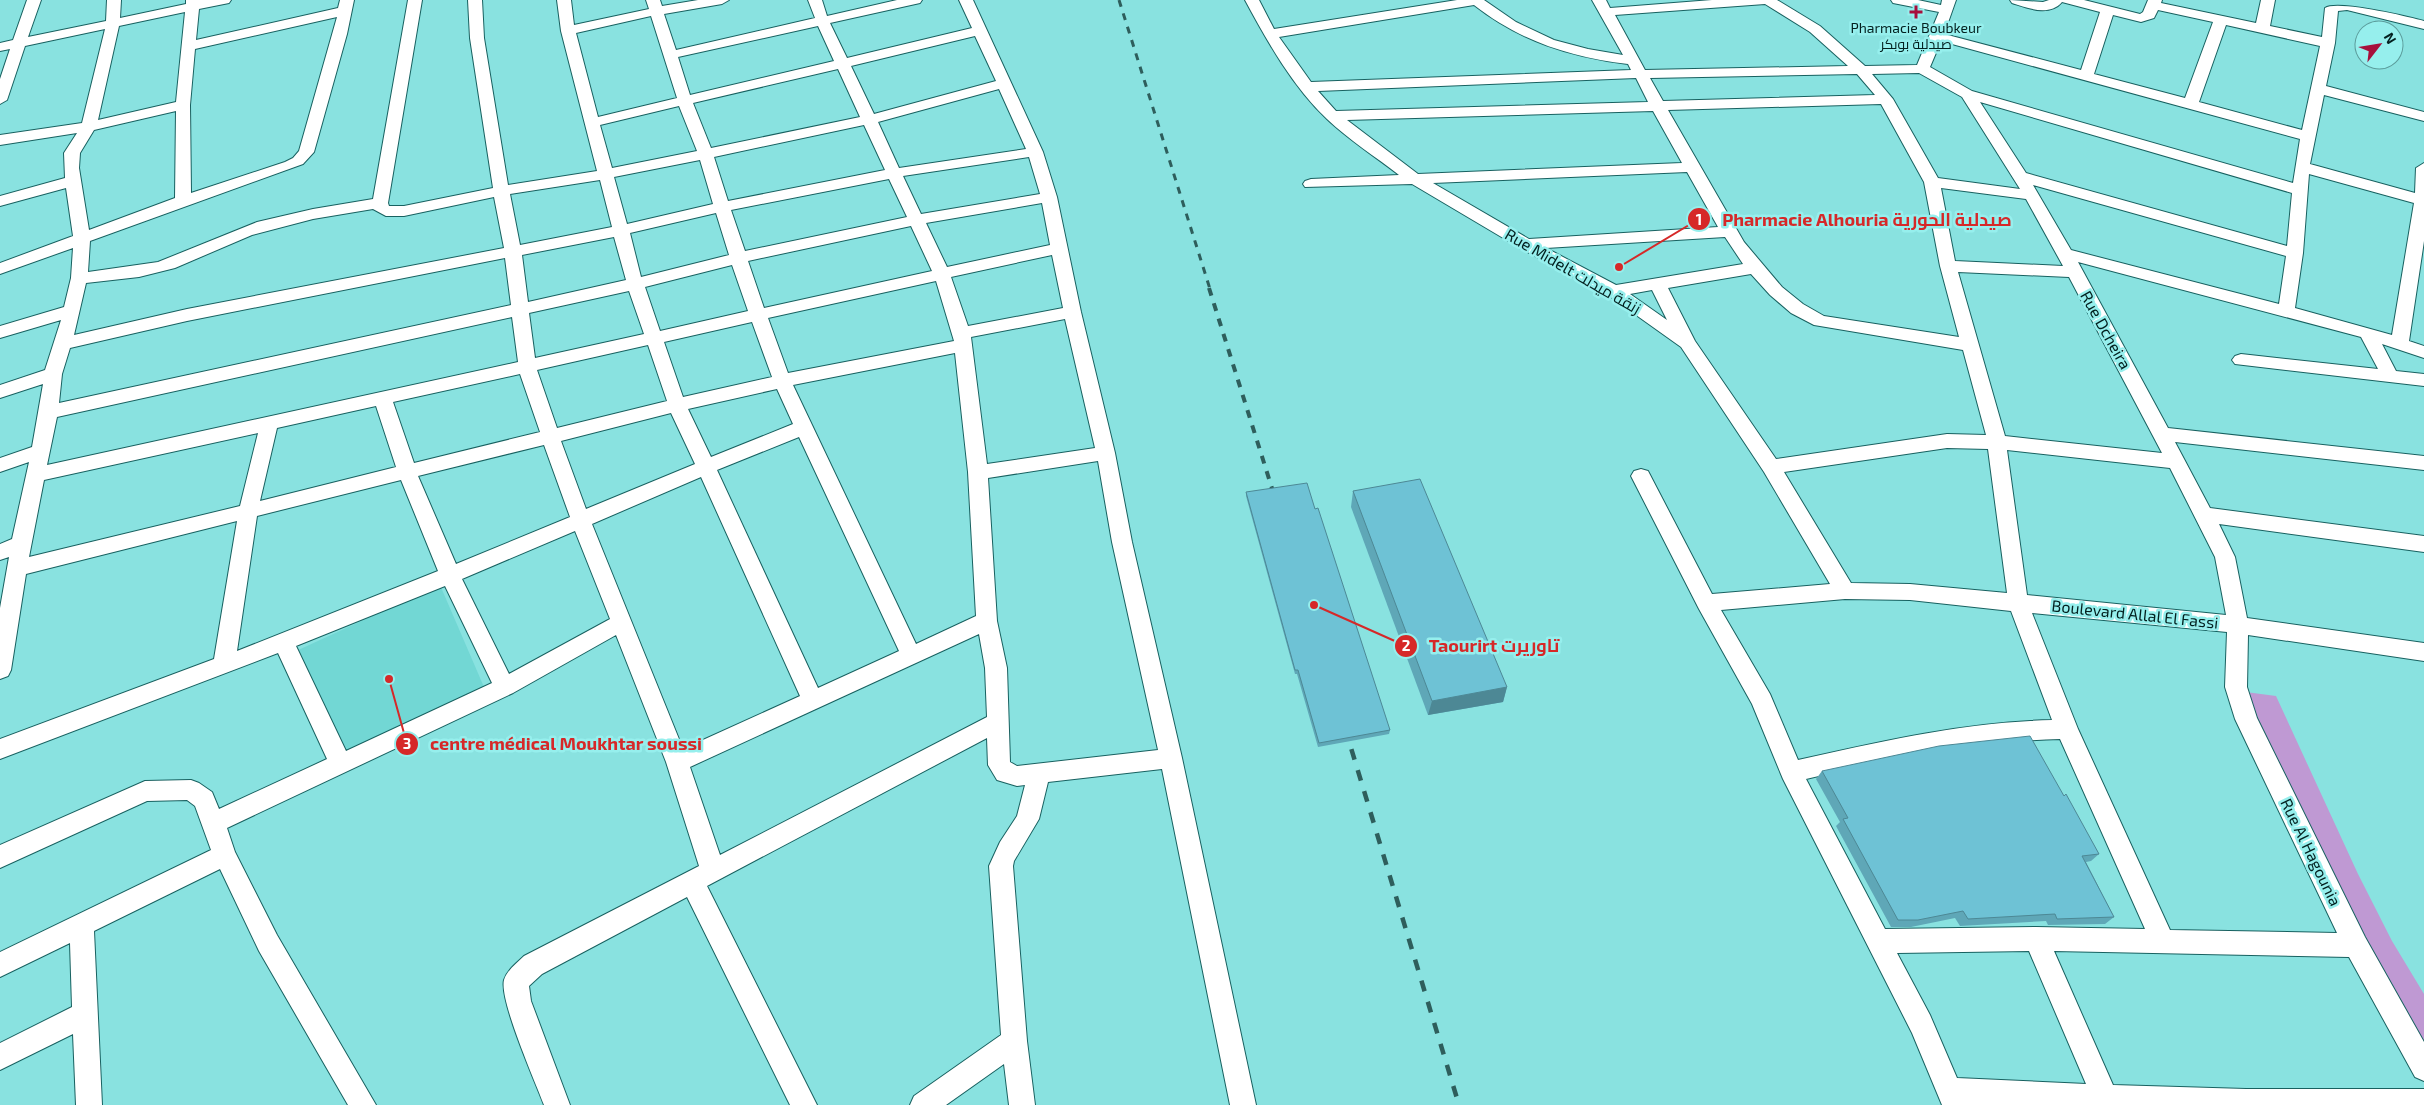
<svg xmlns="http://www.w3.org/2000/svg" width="2424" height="1105" font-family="'Exo 2',Cairo,sans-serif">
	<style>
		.built { fill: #72d7d4 }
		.green { fill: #bf99d3 }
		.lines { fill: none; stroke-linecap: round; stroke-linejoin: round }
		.street-casing { stroke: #186160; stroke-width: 2 }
		.street { fill: #fff; fill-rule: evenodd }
		.rail-far2 { stroke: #2e5e5c; stroke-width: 3; stroke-dasharray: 7 7; stroke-linecap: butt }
		.rail-far1 { stroke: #2e5e5c; stroke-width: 4; stroke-dasharray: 8 8; stroke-linecap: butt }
		.rail { stroke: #2e5e5c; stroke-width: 4.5; stroke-dasharray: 11 11; stroke-linecap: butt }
		.wall { fill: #5fa7b7 }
		.shaded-wall { fill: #4d8895 }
		.building { fill: #6ec2d5; stroke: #4d8895 }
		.poi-dot { fill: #a70f3c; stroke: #96efed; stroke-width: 2 }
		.labels { text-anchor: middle; stroke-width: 5; stroke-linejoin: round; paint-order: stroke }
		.far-poi-label { font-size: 14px; fill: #03201f; stroke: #96efed }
		.street-label { font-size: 16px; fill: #03201f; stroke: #96efed }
		.leader { fill: none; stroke: #d62828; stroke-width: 2 }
		.callout-dot { fill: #d62828; stroke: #96efed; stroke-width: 2 }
		.mark-label { font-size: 15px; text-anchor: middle; font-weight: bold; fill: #fff }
		.callout-label { font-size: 18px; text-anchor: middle; font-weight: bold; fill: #d62828; stroke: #96efed; stroke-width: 5; stroke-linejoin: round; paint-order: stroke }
	</style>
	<rect width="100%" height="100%" fill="#89e2e0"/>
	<!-- built -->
	<polygon class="built" points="440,585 490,701 354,767 283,657"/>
	<!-- green -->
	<polygon class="green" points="2238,691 2276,696 2358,874 2392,941 2424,994 2424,1049 2373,961"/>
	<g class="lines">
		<defs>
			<g id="street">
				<path d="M27,0H41L28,37L106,21L107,0H121L120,18L186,4V0H231L229,3L199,9L196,40L338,8L340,0H354L347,34L314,152L303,164L90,241L88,272L158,262L257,222L313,209L373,199L408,0H422L388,203L389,206H404L493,188L470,38L468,0H482L484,38L508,185L597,171L561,31L557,0H571L574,25L649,9L646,0H660L662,6L698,0H729L722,4L664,14L676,50L815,18L808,0H822L827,16L897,0H922L920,3L830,23L847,58L972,28L959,0H973L1043,152L1057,197L1081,312L1115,453L1132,542L1182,758L1256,1105H1230L1162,769L1048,782L1039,819L1014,861L1013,866L1027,1041L1035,1105H1009L1004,1064L946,1105H910L914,1096L1001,1035L989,866L1000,842L1017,816L1025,785L1017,786L997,780L988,765L987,738L707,886L817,1105H790L687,897L542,974L529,986L531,1001L570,1105H544C535,1081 499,1000 504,980C507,970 517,963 524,956L699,866L666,762L616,635L513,693L227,828L235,852L277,935L376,1105H348L259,951L220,869L94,931L102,1105H76L73,1034L0,1070V1043L72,1007L70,943L0,977V952L211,850L195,806L187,800L147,801L0,868V845L145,781L191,780L199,783L212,792L219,809L327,759L278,653L0,759V739L214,659L237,521L26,574L11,670L8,676L0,679V608L9,557L0,560V544L12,539L29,462L0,472V458L32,447L43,384L0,398V385L45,370L61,320L0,338V326L64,307L71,278L73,248L0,274V263L73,236L66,188L0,206V196L65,178L64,153L77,133L0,145V135L82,123L105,29L25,46L7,100L0,104V79L10,49L0,51V43L13,40ZM185,12L176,102L98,120L119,26ZM651,16L677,98L598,117L576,33ZM337,17L299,151L293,158L285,162L191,193L190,105L195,49ZM818,26L834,61L690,95L678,57ZM975,36L996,81L874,114L851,66ZM838,69L860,117L711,148L693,103ZM999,89L1026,149L899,168L878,122ZM679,106L697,151L612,168L600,125ZM176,111L175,198L89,230L79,168L80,153L94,130ZM864,125L885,170L728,201L714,157ZM1029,157L1040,194L921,214L903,176ZM700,160L713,204L627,224L614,177ZM889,179L907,217L745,251L731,210ZM600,180L612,227L520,245L510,194ZM494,197L504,248L187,309L74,335L86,283L139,277L175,268L252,235L313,219L373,209L386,216H404ZM1042,203L1050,245L947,267L926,223ZM716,213L729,255L641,277L630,233ZM911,226L932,271L764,308L748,261ZM614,237L626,280L528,302L522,255ZM1052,255L1063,308L968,326L951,277ZM505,258L511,305L59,403L62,374L70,348L187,321ZM732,265L748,311L660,331L645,287ZM936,281L954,341L788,373L768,318ZM629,291L644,334L535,358L529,313ZM512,317L518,362L47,465L57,417ZM1065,319L1095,448L987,464L971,337ZM752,322L772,377L683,397L664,342ZM648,345L667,401L557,428L537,370ZM955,353L968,472L976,616L916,644L793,385ZM520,374L540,432L414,463L393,402ZM777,389L793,424L711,457L688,409ZM376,406L396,467L260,501L277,428ZM671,413L695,464L586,509L561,441ZM258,433L240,506L29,557L44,480ZM799,437L899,651L818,688L717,470ZM544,445L570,517L456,564L418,476ZM1098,461L1112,542L1158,750L1017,766L1010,762L1007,668L997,621L988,478ZM701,477L800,696L683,749L592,524ZM401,480L438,571L237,651L257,516ZM575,531L610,619L509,674L462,579ZM445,586L492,683L346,751L296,646ZM979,634L985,668L987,717L720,855L690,767Z"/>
				<path d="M1245,0H1259L1274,29L1457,0H1484L1516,22L1554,40L1588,49L1623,55L1592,0H1606L1610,8L1712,0H1777L1820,26L1865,66L1917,65L1939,12L1893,3L1891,0H1918L1941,5L1942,0H1956L1944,34L2081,70L2100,12L2062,2C2049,17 2028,8 2012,3L2010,0L2043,2L2049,0H2084L2140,14L2143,12L2148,0H2162L2161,3L2256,23L2261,0H2275L2270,26L2322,37L2325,8C2337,0 2406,16 2424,21V29L2347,10L2338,11L2335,43L2326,86L2424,112V121L2324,95L2310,164L2415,193L2416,168L2424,163V241L2409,341L2424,346V358L2382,344L2396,371L2424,374V386L2235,364L2232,360L2235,356L2241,354L2378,369L2361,337L2078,262L2168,428L2424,456V470L2175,442L2210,508L2424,536V552L2219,524L2235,557L2247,618L2424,643V661L2248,635L2247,687L2257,718L2365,937L2424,1042V1081L2415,1077L2349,957L2054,951L2113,1085L2246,1089H2424V1105H1942L1912,1033L1783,779L1752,704L1699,609L1631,476L1634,471L1641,469L1648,471L1712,594L1830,584L1764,472L1681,347L1608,295L1520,248L1412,184L1305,187L1303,184L1305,181L1311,179L1399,175C1376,157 1349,140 1327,119C1293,87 1267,41 1245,0ZM1765,4L1810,32L1848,66L1645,70L1615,15ZM1474,5C1520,41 1570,57 1628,64L1631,70L1311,82L1279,37ZM2158,10L2213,22L2185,98L2094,74L2113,15L2141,22L2154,18ZM2226,25L2320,46L2302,130L2199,102ZM1941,41L2300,139L2293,183L1972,91L1930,67ZM1919,73L1962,97L2020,189L1938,178L1893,99L1872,74ZM1857,74L1875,95L1663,101L1650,78ZM1636,78L1648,102L1336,111L1318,91ZM1980,102L2292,193L2287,246L2026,173ZM1881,104L1924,182L1940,266L1959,337L1824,316L1803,304L1782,287L1744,242L1668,110ZM1653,111L1682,163L1418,174L1347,120ZM1687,172L1718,227L1529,239L1433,183ZM2309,174L2414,203L2392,335L2295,308L2303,253ZM2033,185L2286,256L2279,304L2071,250ZM1941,188L2026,199L2063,266L1955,261ZM1725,237L1743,264L1616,285L1546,248ZM1958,272L2069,277L2162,453L2005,436ZM1751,274L1770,295L1791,313L1814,325L1963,350L1986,435L1947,434L1776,459L1695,341L1668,288ZM1652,290L1667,320L1630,294ZM1947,448L1988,449L2007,593L1910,584L1851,583L1784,472ZM2007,450L2170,468L2215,557L2226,615L2027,595ZM1845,599L1910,600L2011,611L2052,720C1966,722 1882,741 1798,760L1770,694L1721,610ZM2032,613L2227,632L2225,687L2235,719L2337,933L2170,930L2078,729ZM2060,739L2145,929L2036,927L1885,929L1806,779C1890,759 1974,741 2060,739ZM2029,951L2086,1084L1957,1078L1930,1015L1897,953Z"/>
			</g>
		</defs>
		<!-- street casing -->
		<use href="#street" class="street-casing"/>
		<!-- street -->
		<use href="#street" class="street"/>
		<!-- rail-far2 -->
		<polyline class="rail-far2" points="1119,0 1210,289"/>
		<!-- rail-far1 -->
		<polyline class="rail-far1" points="1209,288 1276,501"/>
		<!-- rail -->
		<polyline class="rail" points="1345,728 1459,1105"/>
	</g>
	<!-- wall -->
	<g class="wall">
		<polygon points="1353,491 1507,687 1503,702 1428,715 1351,507"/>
		<polygon points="1246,492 1390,730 1389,734 1318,747 1297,674 1295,674 1246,496"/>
		<polygon points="1822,771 2064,796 2099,854 2091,861 2086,862 2114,917 2105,924 2048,925 2046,921 1960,926 1955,918 1911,927 1891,927 1836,826 1840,822 1816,779"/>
	</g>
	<!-- shaded-wall -->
	<polygon class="shaded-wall" points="1507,687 1503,702 1428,715 1432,701"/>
	<!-- building -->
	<g class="building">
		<polygon points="1420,479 1507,687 1432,701 1353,491"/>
		<polygon points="1307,483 1315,509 1318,508 1390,730 1319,743 1298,670 1295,670 1246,492"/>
		<polygon points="2030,736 2064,796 2066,794 2099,854 2082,856 2114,917 2057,919 2055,914 1968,919 1963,911 1918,920 1898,920 1843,819 1848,818 1822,771 1939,746"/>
	</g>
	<!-- markers -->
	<path class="poi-dot" d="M1913.5 4.5h5v5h5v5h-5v5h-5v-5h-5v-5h5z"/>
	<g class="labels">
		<!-- far-poi labels -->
		<g class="far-poi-label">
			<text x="1916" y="33">Pharmacie Boubkeur<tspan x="1916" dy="16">صيدلية بوبكر</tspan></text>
		</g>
		<!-- street labels -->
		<g class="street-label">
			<text transform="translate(1573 271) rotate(30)" y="6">Rue Midelt زنقة ميدلت</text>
			<text transform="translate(2106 330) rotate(61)" y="6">Rue Dcheira</text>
			<text transform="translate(2135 614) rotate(6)" y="6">Boulevard Allal El Fassi</text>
			<text transform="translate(2311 852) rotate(64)" y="6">Rue Al Hagounia</text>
		</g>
	</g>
	<!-- callouts -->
	<path class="leader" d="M1619 267L1699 219M1314 605L1406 646M389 679L407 744"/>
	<g class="callout-dot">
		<circle cx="1619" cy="267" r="5"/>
		<circle cx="1314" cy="605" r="5"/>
		<circle cx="389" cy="679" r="5"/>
		<circle cx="1699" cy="219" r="12"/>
		<circle cx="1406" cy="646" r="12"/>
		<circle cx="407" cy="744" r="12"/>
	</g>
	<g class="mark-label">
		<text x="1699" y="225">1</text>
		<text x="1406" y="651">2</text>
		<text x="407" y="749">3</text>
	</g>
	<g class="callout-label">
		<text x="1867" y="226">Pharmacie Alhouria صيدلية الحورية</text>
		<text x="1494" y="652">Taourirt تاوريرت</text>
		<text x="566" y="750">centre médical Moukhtar soussi</text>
	</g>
	<!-- north arrow -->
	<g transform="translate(2379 45) rotate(59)"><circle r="24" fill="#96efed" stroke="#5b9c9b"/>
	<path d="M0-4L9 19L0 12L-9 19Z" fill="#a70f3c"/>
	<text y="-8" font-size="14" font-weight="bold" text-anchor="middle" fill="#03201f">N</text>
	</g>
</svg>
